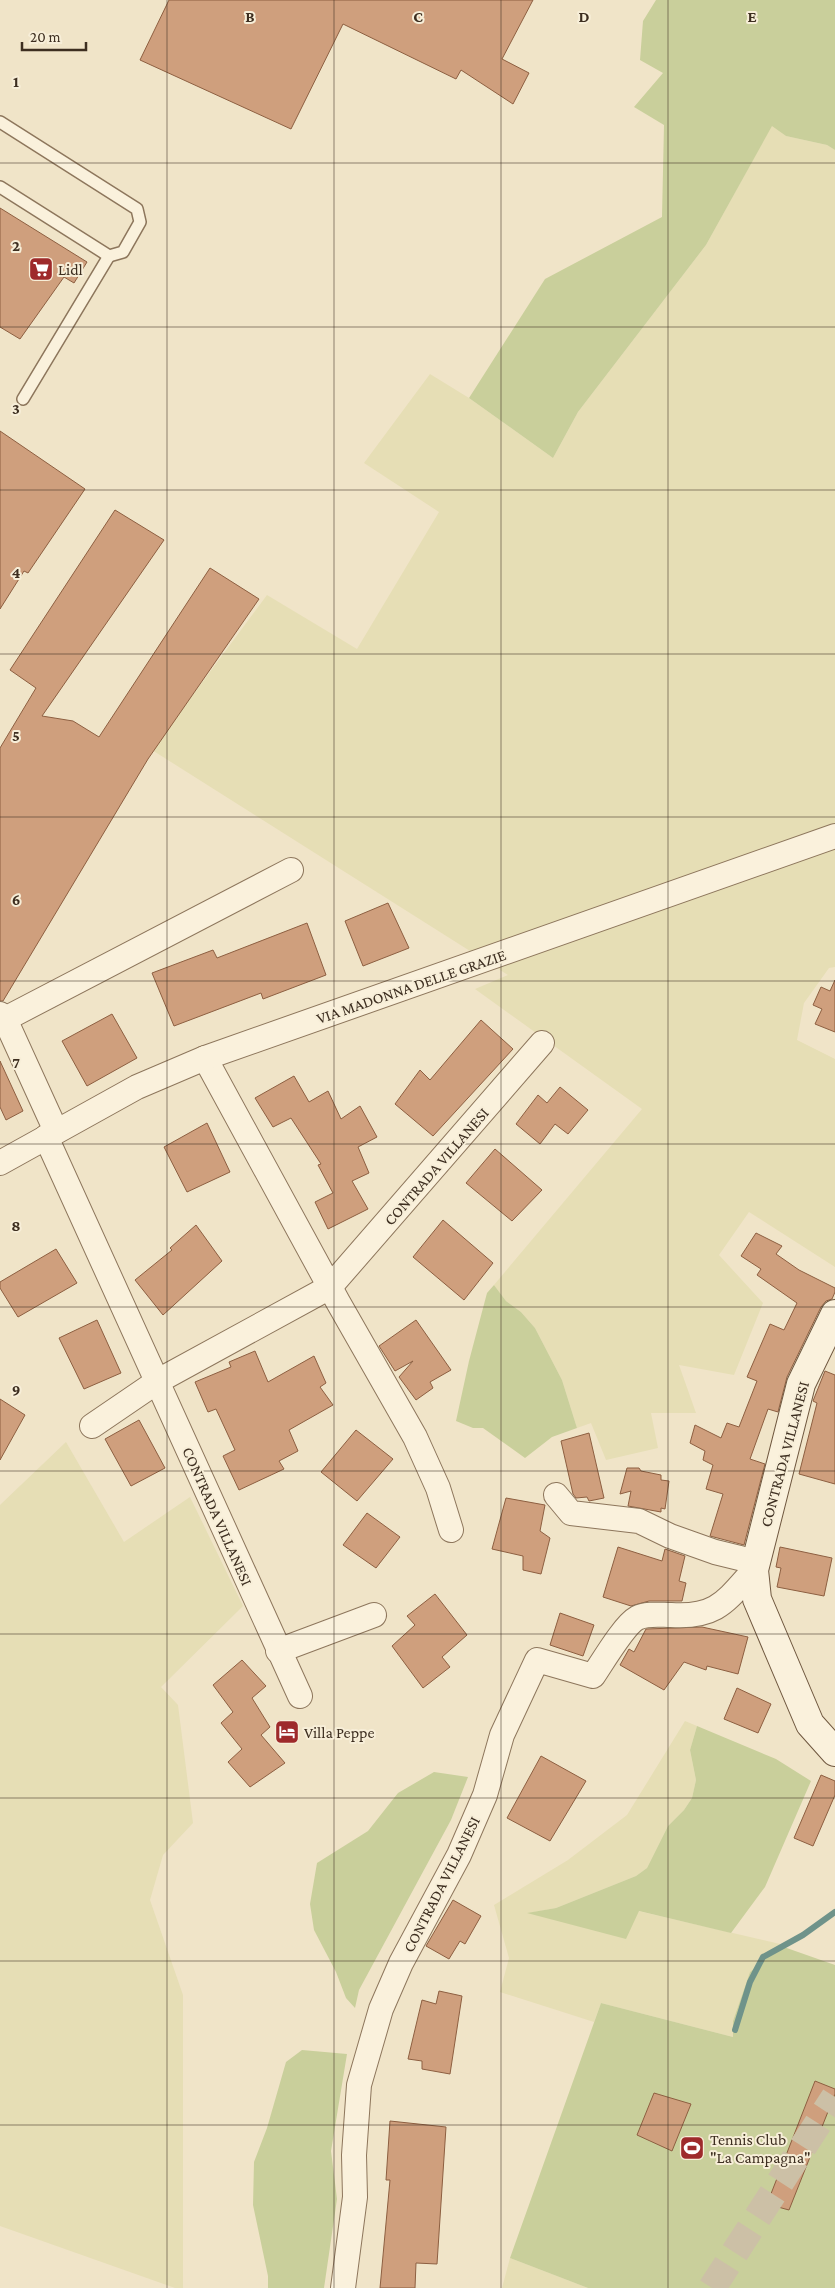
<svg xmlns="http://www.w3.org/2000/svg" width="835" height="2288" font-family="'Crimson Pro',serif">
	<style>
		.farmland { fill: #e6deb5 }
		.green { fill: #c9cf9b }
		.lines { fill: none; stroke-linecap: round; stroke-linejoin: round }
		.stream { stroke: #6f938a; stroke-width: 6 }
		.building { fill: #cf9f7d; stroke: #8d5f41 }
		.highway-tunnel { stroke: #ccc0a6; stroke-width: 28; stroke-dasharray: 28 14; stroke-linecap: butt }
		.lane-casing { stroke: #8d765c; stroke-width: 14 }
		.street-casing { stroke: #8d765c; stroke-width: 26 }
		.secondary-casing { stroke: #6f573f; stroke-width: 30 }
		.lane { stroke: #faf1dc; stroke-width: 11 }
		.street { stroke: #faf1dc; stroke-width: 24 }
		.secondary { stroke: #faf1dc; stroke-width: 28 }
		.grid { fill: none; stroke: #3d2e20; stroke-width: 1; stroke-opacity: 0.55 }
		.labels { text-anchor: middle; stroke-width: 4; stroke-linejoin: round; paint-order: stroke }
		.poi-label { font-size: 16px; fill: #3d2e20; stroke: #f7eed8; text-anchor: start }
		.street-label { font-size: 16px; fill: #3d2e20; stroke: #f7eed8 }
		.grid-label { font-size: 16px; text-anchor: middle; font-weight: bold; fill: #3d2e20; stroke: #f7eed8; stroke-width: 4; stroke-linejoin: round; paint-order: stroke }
	</style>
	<rect width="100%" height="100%" fill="#f0e4c8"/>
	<!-- farmland -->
	<g class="farmland">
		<polygon points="772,125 786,136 827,145 835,150 835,967 829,968 804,1003 797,1040 835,1059 835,1267 749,1212 719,1255 763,1303 734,1375 679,1365 696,1413 651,1413 658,1448 606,1460 591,1423 577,1428 562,1380 535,1328 521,1312 506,1301 494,1285 642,1109 475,989 508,975 152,750 267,595 357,649 439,512 364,463 430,374 469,398 553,458 578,412 706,245"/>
		<polygon points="66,1442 124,1542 190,1497 243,1606 161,1687 178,1705 193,1823 163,1855 150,1900 183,1995 183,2288 175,2288 0,2226 0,1505"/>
		<polygon points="685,1721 697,1726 690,1750 696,1780 692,1798 684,1810 668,1826 647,1868 636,1876 556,1908 529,1913 638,1911 780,1944 781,1946 750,1972 733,2021 733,2037 601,2003 594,2022 500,1992 509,1958 494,1905 568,1860 627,1815"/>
		<polygon points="510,2258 588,2288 502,2288"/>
	</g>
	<!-- green -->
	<g class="green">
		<polygon points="656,0 835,0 835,150 827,145 786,136 772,126 706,245 578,412 553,458 469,398 545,279 662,217 664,125 634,107 663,73 640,60 643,21"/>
		<polygon points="494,1285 506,1301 521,1312 535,1328 562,1380 577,1428 552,1437 525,1458 483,1428 473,1428 456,1421 469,1361 487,1293"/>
		<polygon points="697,1726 776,1759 811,1781 765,1887 731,1933 639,1911 626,1939 527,1913 556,1908 636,1876 647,1868 668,1826 684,1810 692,1798 696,1780 690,1750"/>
		<polygon points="434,1772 468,1777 451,1820 359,1990 355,2008 346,1998 336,1972 314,1930 310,1904 317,1863 368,1831 398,1793"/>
		<polygon points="781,1946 835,1965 835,2288 588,2288 510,2258 601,2003 733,2037 733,2021 750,1972"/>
		<polygon points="302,2050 347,2054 331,2151 337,2199 324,2288 268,2288 268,2276 253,2205 254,2162 267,2128 286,2062"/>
	</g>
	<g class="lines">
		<!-- stream -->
		<polyline class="stream" points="735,2030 750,1982 763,1957 803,1935 835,1912"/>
	</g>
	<!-- building -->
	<g class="building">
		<polygon points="169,0 533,0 502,59 529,73 513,104 461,70 456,79 343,24 291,129 140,60"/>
		<polygon points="0,208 87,262 74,283 64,277 20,339 0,327"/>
		<polygon points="0,431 85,489 28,573 24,571 0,609"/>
		<polygon points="115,510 164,540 42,716 73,721 99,737 210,568 259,599 148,759 3,1001 0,1001 0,748 36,688 10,670"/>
		<polygon points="388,903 409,948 363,966 345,921"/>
		<polygon points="307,923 326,975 263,999 261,993 174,1026 152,973 213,950 217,958"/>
		<polygon points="835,980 835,1032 815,1024 822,1009 813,1005 821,987 830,991"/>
		<polygon points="112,1014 137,1058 87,1086 62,1041"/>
		<polygon points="481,1020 513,1049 433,1136 395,1104 420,1070 430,1080"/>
		<polygon points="0,1061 23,1111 6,1120 0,1107"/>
		<polygon points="294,1076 309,1102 328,1091 341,1119 360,1106 377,1137 358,1147 369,1173 352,1181 368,1209 328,1229 315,1202 333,1193 318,1165 321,1164 291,1118 273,1127 255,1098"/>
		<polygon points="560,1087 588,1110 568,1134 555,1124 540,1144 516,1124 538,1095 547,1103"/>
		<polygon points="207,1123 230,1172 187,1192 164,1147"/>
		<polygon points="495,1149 542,1190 512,1221 466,1183"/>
		<polygon points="443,1220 493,1263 464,1300 413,1257"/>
		<polygon points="196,1225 222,1261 163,1315 135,1280 172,1250 170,1248"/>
		<polygon points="756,1233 782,1246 776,1254 799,1270 835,1288 835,1292 832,1299 826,1301 821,1307 787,1377 778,1412 768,1409 750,1459 765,1464 744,1545 710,1536 723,1494 706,1489 713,1465 703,1460 705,1451 690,1443 695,1425 721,1438 727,1423 739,1427 757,1381 747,1377 770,1324 784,1330 797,1303 757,1275 761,1269 741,1256"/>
		<polygon points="56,1249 77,1283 18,1317 0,1288 0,1282"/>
		<polygon points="97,1320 121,1373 84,1389 59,1338"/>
		<polygon points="416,1320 451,1370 430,1382 433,1388 416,1400 399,1377 413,1361 395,1371 379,1346"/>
		<polygon points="255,1351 268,1382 314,1356 326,1383 320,1387 333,1405 289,1430 298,1451 279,1461 284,1469 239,1490 223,1456 235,1450 216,1409 208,1412 195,1382 231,1367 229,1362"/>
		<polygon points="825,1371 835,1375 835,1484 799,1474 817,1403 813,1401"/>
		<polygon points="0,1399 25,1415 0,1460"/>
		<polygon points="139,1420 165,1468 131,1486 105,1439"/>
		<polygon points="356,1430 393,1459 357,1501 321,1472"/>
		<polygon points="589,1433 604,1498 589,1501 587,1497 576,1498 573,1494 561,1441"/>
		<polygon points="627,1468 639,1468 641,1471 661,1475 661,1480 669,1481 665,1509 661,1508 661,1512 628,1506 631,1491 620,1494"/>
		<polygon points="506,1498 545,1505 540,1531 550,1538 541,1574 523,1570 523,1556 492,1549"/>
		<polygon points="367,1513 400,1537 376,1568 343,1545"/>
		<polygon points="618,1547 662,1561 665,1549 685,1556 679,1581 686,1583 682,1601 649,1601 631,1606 603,1597"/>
		<polygon points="780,1547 832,1558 824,1596 777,1587 781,1568 776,1567"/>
		<polygon points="435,1594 467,1635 442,1657 450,1667 423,1688 392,1646 415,1625 407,1616"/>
		<polygon points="560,1613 594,1625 583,1656 550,1645"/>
		<polygon points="702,1627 748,1637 738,1674 707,1666 706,1670 684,1662 664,1690 620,1665 629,1649 634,1652 646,1629"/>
		<polygon points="242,1660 266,1686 252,1698 270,1727 261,1735 285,1763 250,1787 228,1762 242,1749 221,1723 233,1712 213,1685"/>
		<polygon points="737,1688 771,1704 758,1733 724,1719"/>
		<polygon points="541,1756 586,1781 550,1841 507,1818"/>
		<polygon points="821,1775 835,1781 835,1795 813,1846 794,1838"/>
		<polygon points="453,1900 481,1916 465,1944 460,1941 449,1959 426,1946"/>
		<polygon points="439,1991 462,1996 450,2074 422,2069 422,2061 408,2059 422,2000 436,2004"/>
		<polygon points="815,2081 835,2089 835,2094 789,2210 767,2204"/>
		<polygon points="654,2093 691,2104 672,2151 637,2135"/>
		<polygon points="390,2121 446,2127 437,2264 416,2263 415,2288 380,2288 390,2180 386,2180"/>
	</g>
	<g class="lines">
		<!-- highway-tunnel -->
		<polyline class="highway-tunnel" points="712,2288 835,2097"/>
		<defs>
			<g id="lane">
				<polyline points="0,122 137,209 140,222 123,252 109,256 0,187"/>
				<polyline points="23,399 109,256"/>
			</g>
			<g id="street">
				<polyline points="0,1014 5,1019 56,1131"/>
				<polyline points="5,1019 291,870"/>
				<polyline points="205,1058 338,1302 415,1437 438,1488 451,1530"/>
				<polyline points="46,1137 300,1696"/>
				<polyline points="0,1163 137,1087 205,1058 835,836"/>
				<polyline points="92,1426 158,1381 330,1287 542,1043"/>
				<polyline points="556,1495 571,1513 639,1521 670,1536 715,1552 756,1562"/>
				<polyline points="278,1651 374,1615"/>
				<path d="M343,2288L355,2197L354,2155L359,2085L381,2009L401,1963L459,1855L485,1795L502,1735L537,1660L593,1676C602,1663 624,1625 637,1618C647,1613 661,1615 671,1615C717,1618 726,1601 754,1570"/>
			</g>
			<polyline id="secondary" points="835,1314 801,1384 754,1570 757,1599 810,1724 835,1752"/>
		</defs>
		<!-- lane casing -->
		<use href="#lane" class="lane-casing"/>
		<!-- street casing -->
		<use href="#street" class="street-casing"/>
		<!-- secondary casing -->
		<use href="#secondary" class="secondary-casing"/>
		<!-- lane -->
		<use href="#lane" class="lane"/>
		<!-- street -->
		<use href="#street" class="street"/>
		<!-- secondary -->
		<use href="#secondary" class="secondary"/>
	</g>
	<!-- grid -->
	<path class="grid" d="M167,0V2288M334,0V2288M501,0V2288M668,0V2288M0,163H835M0,327H835M0,490H835M0,654H835M0,817H835M0,981H835M0,1144H835M0,1307H835M0,1471H835M0,1634H835M0,1798H835M0,1961H835M0,2125H835"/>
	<!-- icons -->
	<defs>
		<symbol id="supermarket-square" viewBox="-11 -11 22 22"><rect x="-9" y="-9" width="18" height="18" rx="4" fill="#9e2a2b" stroke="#f7eed8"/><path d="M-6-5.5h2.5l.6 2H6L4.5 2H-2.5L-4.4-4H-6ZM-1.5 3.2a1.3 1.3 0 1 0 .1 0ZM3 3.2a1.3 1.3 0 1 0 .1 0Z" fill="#fff"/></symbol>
		<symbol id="hotel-square" viewBox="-11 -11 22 22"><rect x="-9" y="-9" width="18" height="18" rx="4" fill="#9e2a2b" stroke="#f7eed8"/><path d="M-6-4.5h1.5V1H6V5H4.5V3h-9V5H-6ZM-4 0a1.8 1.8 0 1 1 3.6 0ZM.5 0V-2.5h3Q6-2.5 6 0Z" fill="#fff"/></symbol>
		<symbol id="stadium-square" viewBox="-11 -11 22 22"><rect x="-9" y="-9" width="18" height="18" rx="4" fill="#9e2a2b" stroke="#f7eed8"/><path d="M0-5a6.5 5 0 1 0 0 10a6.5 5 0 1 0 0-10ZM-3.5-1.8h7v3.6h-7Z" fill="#fff"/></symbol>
	</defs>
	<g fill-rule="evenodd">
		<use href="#supermarket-square" x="27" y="255" width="28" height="28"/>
		<use href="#hotel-square" x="273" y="1718" width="28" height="28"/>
		<use href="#stadium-square" x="678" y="2134" width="28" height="28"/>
	</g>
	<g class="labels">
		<!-- poi labels -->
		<g class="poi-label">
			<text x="58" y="275">Lidl</text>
			<text x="304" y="1738">Villa Peppe</text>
			<text x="710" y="2145">Tennis Club<tspan x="710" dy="18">"La Campagna"</tspan></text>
		</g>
		<!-- street labels -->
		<g class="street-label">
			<text transform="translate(411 986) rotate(-19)" y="6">VIA MADONNA DELLE GRAZIE</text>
			<text transform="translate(436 1166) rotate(-49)" y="6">CONTRADA VILLANESI</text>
			<text transform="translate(784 1454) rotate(-75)" y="6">CONTRADA VILLANESI</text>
			<text transform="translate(218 1516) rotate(66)" y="6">CONTRADA VILLANESI</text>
			<text transform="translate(441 1884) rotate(-63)" y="6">CONTRADA VILLANESI</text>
		</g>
	</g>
	<g class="grid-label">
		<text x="250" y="22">B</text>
		<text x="418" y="22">C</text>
		<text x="584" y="22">D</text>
		<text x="752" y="22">E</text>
		<text x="16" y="87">1</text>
		<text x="16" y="251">2</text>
		<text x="16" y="414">3</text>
		<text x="16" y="578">4</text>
		<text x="16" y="741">5</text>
		<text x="16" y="905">6</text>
		<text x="16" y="1068">7</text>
		<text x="16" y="1231">8</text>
		<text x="16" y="1395">9</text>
	</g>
	<!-- scale -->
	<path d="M22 42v8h64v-8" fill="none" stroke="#3d2e20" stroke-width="2.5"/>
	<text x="30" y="42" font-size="15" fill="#3d2e20" stroke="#f7eed8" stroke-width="4" paint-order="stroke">20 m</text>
</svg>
